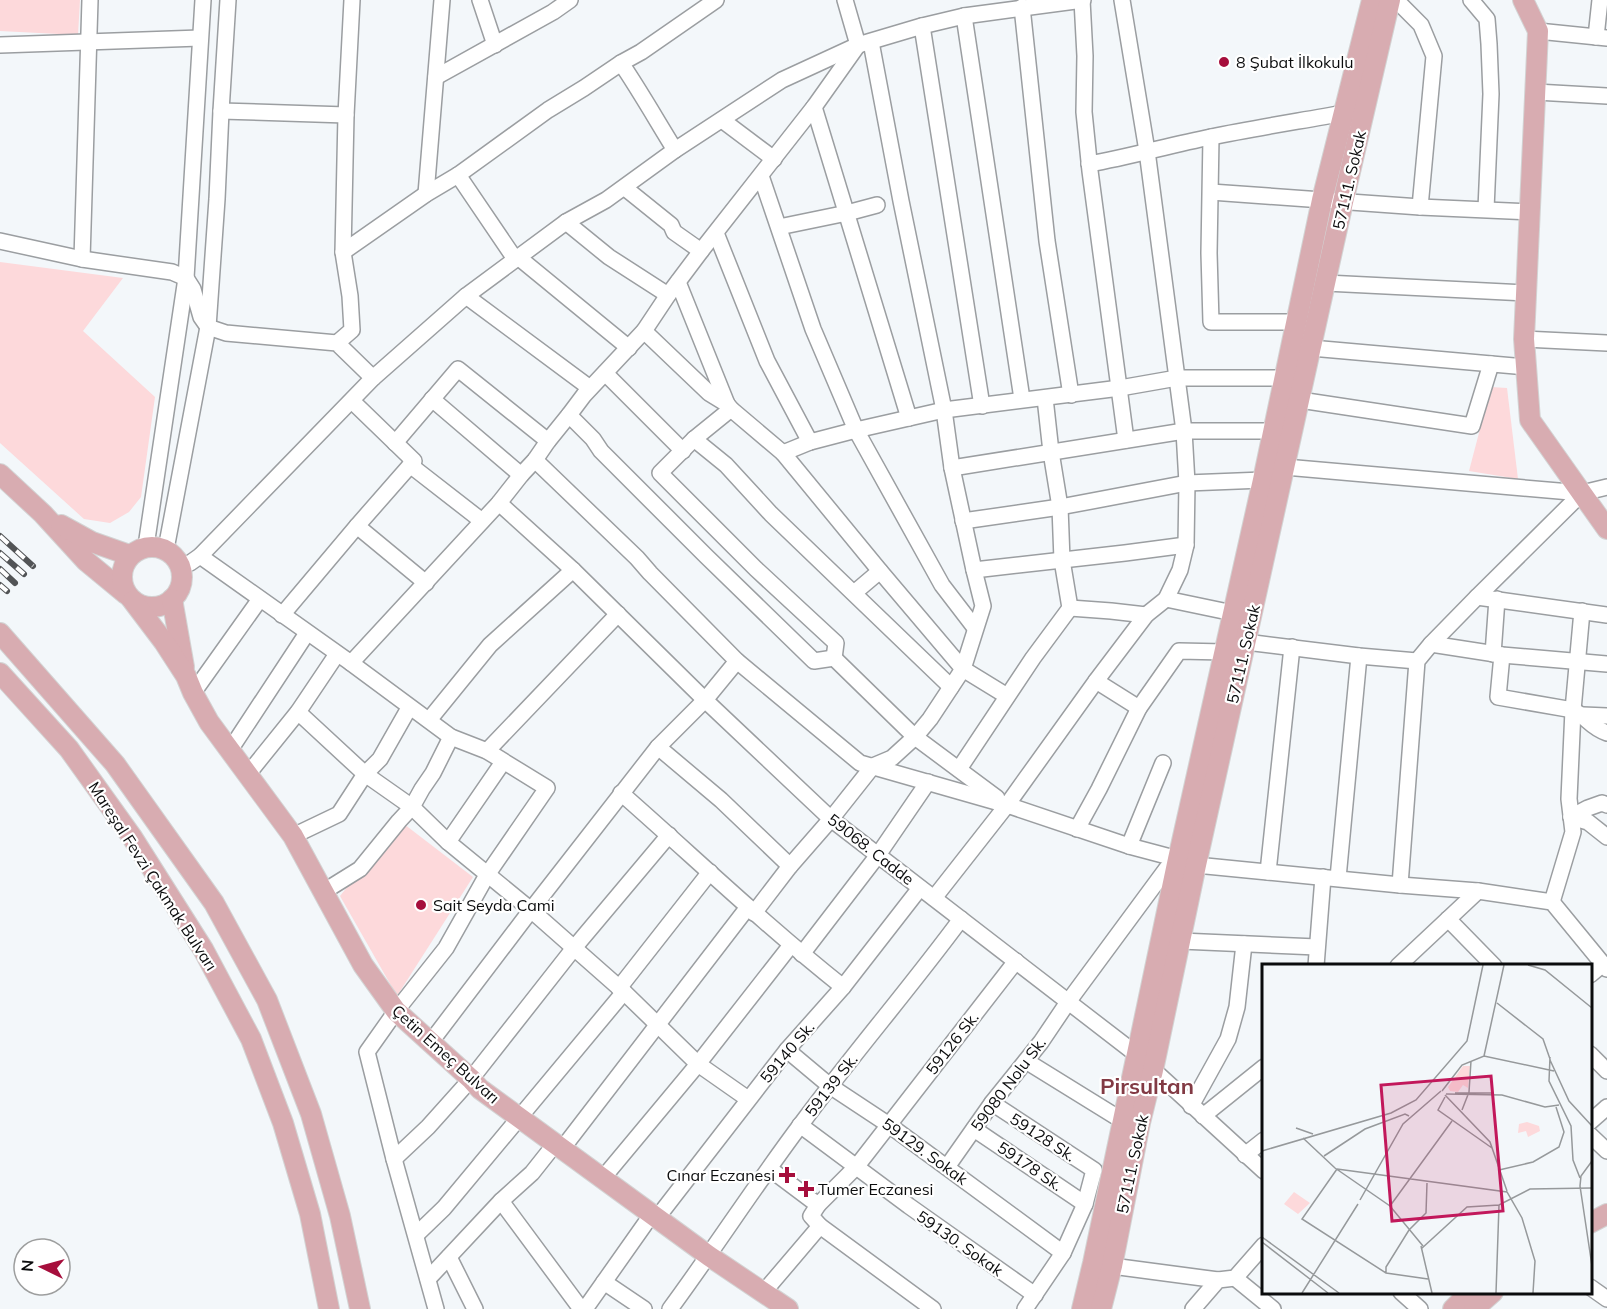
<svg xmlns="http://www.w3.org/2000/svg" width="1607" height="1309" font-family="Mulish,sans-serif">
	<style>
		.green { fill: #fdd9db }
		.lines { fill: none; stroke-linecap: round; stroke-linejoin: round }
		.minor-casing { stroke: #9b9ea1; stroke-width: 18 }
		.major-casing { stroke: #d3d3d3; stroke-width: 22 }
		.minor { stroke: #fff; stroke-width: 15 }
		.major { stroke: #d8acb1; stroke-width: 20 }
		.rail-casing { stroke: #525456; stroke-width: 6 }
		.rail { stroke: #fff; stroke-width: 4; stroke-dasharray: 11; stroke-linecap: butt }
		.poi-dot { fill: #a60e3c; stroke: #fff; stroke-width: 2 }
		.labels { text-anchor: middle; stroke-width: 4.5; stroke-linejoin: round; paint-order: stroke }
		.poi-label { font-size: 16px; fill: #0b0c0d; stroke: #fff; text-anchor: start }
		.street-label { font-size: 16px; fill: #0b0c0d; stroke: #fff }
		.district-label { font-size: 22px; font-weight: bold; fill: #823a44; stroke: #fff }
		.inset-road { fill: none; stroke: #96999b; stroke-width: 1.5 }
		.view { fill: #c2185b; fill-opacity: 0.15; stroke: #c2185b; stroke-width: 3 }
		.inset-edge { fill: none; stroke: #0b0c0d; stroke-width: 3 }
	</style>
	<rect width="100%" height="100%" fill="#f3f7fa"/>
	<!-- green -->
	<g class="green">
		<polygon points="0,0 80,0 78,35 0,31"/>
		<polygon points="0,262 123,278 83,331 155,397 141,497 129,512 110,523 84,519 0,443"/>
		<polygon points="1491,387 1507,388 1518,479 1469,471"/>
		<polygon points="400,821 473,877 397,996 340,896"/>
	</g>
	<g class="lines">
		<defs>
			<g id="minor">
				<polyline points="480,0 495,45"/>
				<polyline points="1082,0 1085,56 1084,112 1090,171 1126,440"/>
				<polyline points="1396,0 1421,25 1434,56 1420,207"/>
				<polyline points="1471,0 1487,19 1489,44 1491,94 1486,209"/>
				<polyline points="1022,7 1047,241 1071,395"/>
				<polyline points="964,16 1022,399"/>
				<polyline points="922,26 982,406"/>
				<polyline points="1538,31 1607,38"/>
				<polyline points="1596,37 1600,0"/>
				<polyline points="0,45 200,38"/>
				<path d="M621,63C640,91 657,121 675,150"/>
				<polyline points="436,77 553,12 570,0"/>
				<polyline points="1536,92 1607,96"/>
				<polyline points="814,107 909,418"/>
				<polyline points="221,111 346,115"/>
				<polyline points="722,120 774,159"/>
				<polyline points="1211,137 1209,253 1211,322 1296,322"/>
				<path d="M1089,164C1130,157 1170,145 1211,137C1255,128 1300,121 1344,113"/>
				<polyline points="458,175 515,259"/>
				<polyline points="761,176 813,329 856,430 942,585 975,628"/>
				<polyline points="625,188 671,225 674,232 701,251"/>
				<polyline points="1211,192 1420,207 1531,212"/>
				<polyline points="426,194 442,0"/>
				<polyline points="566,222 609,257 668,295"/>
				<polyline points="779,227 847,213 877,205"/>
				<polyline points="716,233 767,361 810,442"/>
				<polyline points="0,241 82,259 172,272 186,278 193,289 201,317 208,327 226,333 337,343 373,378"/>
				<polyline points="343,252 426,194 458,175 548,110 584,88 621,63 641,52 716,0"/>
				<polyline points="518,257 629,348"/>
				<polyline points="82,259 90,0"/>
				<polyline points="678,282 727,404"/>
				<polyline points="1326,283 1526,293"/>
				<polyline points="466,296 590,388"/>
				<polyline points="644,331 709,393 727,404 731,409 783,453 810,442 856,430 944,410 1120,388 1177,378 1285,378"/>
				<polyline points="1524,339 1607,343"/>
				<polyline points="337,343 352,330 350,296 343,252 346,115 352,0"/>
				<polyline points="1311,348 1527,367"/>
				<polyline points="605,373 683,451"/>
				<polyline points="432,399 521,475"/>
				<polyline points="1300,400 1472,426 1491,364"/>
				<polyline points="731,409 694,439 660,473 756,569 836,643 834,658"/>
				<polyline points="569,415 593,439 601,451 706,556 814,661 834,658"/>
				<polyline points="694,439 726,465 771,514 951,687"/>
				<polyline points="395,443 458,369 548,441"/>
				<polyline points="783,453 880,571 963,669 1007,696"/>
				<polyline points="535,460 637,558 650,573 737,661 860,763 1007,805 1129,846 1178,859"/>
				<polyline points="410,465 482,521"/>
				<polyline points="1285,467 1582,493 1607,487"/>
				<polyline points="952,468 1184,431 1274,431"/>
				<polyline points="499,503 573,570 705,700 831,819 1136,1054 1264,1171"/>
				<polyline points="963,521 1060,507 1187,483 1263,480"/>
				<polyline points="357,526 426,583"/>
				<polyline points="146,546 186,278 203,0"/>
				<polyline points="166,549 208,327 217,199 221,111 228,0"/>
				<polyline points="200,556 351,663 499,503 521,475 535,460 548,441 569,415 584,395 644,331 668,295 701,251 814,107 858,45 845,0"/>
				<polyline points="180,566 190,563 200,556 373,378 466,296 566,222 606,200 675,150 782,80 858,45 922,26 964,16 1083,0"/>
				<polyline points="974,570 1125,553 1186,545"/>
				<polyline points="854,593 880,571"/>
				<polyline points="1477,597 1607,615"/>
				<polyline points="1166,599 1233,613"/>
				<polyline points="1070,608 1111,611 1146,615"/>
				<polyline points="282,615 357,526 414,461 352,401"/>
				<polyline points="1246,642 1359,656 1417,661"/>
				<polyline points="1431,644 1502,655 1607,664"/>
				<polyline points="1493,654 1497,599"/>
				<path d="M1502,655L1498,697L1573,710C1588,718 1590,727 1607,733"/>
				<polyline points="834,658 915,737 997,798"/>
				<polyline points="351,663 451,737 487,751 547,788 487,875 446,948 396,1011 367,1052 394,1159 436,1309"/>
				<polyline points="1096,681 1139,708"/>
				<polyline points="193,693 260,599"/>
				<polyline points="298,712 365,774 412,807 448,842 531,910 624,992 698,1064 748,1099"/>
				<polyline points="1583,715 1607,716"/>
				<polyline points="429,720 490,645 573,570"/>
				<polyline points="658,747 721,800 790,866"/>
				<polyline points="230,750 307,633"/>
				<polyline points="487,751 618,614"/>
				<polyline points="959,769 1033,658 1070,608 1062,560 1060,507 1051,452 1045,398"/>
				<polyline points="248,774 298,712 337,654"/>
				<path d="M621,793C695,858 766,926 843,987"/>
				<polyline points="1571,817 1588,822 1607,837"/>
				<polyline points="1571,817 1588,808 1602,803 1607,805"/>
				<polyline points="1077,829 1099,789 1139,708 1179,651 1225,652"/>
				<polyline points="293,836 339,814 365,774 380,759 409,708"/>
				<polyline points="448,842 503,762"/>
				<polyline points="1129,846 1163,763"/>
				<polyline points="1196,865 1400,885 1478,891 1552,902 1607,969"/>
				<polyline points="1268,872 1292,647"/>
				<polyline points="1338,878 1359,656"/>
				<polyline points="1400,885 1417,661 1431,644 1477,597 1582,493"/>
				<polyline points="323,892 360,869 399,821 412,807 422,789 433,773 451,737"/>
				<polyline points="934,898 1007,805 1096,681 1146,615 1166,599 1180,570 1186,545 1187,483 1184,431 1147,151 1122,0"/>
				<polyline points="1552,902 1573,832 1569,799 1573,710 1582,611"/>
				<polyline points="754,913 790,866 831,819 873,766 892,758 915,737 930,719 963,669 983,606 974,570 952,468 944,410 901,201 871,42"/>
				<polyline points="1448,919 1494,966"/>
				<polyline points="1181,941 1317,947"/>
				<polyline points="802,954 878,855 928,782"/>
				<polyline points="1316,966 1323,877"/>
				<polyline points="1398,966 1478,891"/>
				<polyline points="1590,975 1603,964"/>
				<polyline points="619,988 710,872"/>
				<polyline points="430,1043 531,910 658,747 705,700 737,661"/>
				<polyline points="787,1050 830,1086 889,1125 1063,1253"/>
				<polyline points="1590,1054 1607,1071"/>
				<polyline points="1026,1061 1123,1121"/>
				<polyline points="992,1103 1094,1170 1085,1204 1063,1253 1025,1309"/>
				<polyline points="1191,1106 1228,1039 1237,1007 1244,944"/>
				<polyline points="1203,1116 1264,1067"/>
				<polyline points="1590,1122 1607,1107"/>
				<polyline points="800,1125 909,1206 1035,1295"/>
				<polyline points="974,1129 1085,1204"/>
				<polyline points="1590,1135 1607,1151"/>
				<polyline points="562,1149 748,907"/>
				<polyline points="1245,1155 1264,1140"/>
				<polyline points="394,1159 428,1127 471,1079 574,948 669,835"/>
				<polyline points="947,1167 992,1103 1041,1042 1068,1002 1167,868 1178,859"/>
				<polyline points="770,1169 818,1205"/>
				<polyline points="603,1178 698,1064 791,945"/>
				<polyline points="501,1201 581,1309"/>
				<polyline points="657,1218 787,1050 843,987 920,888"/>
				<polyline points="416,1235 444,1208 624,992"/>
				<polyline points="449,1257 475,1309"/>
				<polyline points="1112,1266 1218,1280"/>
				<polyline points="1235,1278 1273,1309"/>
				<polyline points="428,1279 501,1201 532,1173 555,1144"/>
				<polyline points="604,1282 644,1309"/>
				<polyline points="1590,1287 1607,1299"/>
				<polyline points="1401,1292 1420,1309"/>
				<polyline points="763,1293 820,1226"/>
				<polyline points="585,1309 652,1214"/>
				<path d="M670,1309C715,1248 756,1184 802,1123C853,1054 910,988 961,919"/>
				<polyline points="933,1309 820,1226 811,1216 818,1205 857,1166 1016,961"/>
				<polyline points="1193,1309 1218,1280 1235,1278 1264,1245"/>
			</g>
			<g id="major">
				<polyline points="1523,0 1538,31 1524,339 1530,420 1607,529"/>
				<polyline points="0,474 43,514 86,561 126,594"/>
				<polyline points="61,525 92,542 129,555"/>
				<circle cx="152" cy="577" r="30"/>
				<polyline points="172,599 184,667"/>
				<polyline points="133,601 164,642 186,676 193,693 209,722 293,836 363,965 396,1011 471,1079 480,1089 709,1256 788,1309"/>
				<polyline points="0,633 115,764 214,903 267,1000 311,1114 340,1216 360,1309"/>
				<polyline points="0,673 69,749 132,837 203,949 251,1039 283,1123 310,1214 329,1309"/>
				<polyline points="1590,1223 1607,1214"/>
				<polyline points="1082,1309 1093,1263 1178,859 1263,480 1322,200 1372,0"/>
				<polyline points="1101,1309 1112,1266 1140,1123 1153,1070 1196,865 1343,202 1390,0"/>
				<polyline points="1453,1309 1470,1292"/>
				<polyline points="1474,1309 1493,1292"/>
			</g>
		</defs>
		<!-- minor casing -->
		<use href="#minor" class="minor-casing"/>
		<!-- major casing -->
		<use href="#major" class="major-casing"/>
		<!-- minor -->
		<use href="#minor" class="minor"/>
		<!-- major -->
		<use href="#major" class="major"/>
		<defs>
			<g id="rail">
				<polyline points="0,536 33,566"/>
				<polyline points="0,553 24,574"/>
				<polyline points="0,569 15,583"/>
				<polyline points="0,585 7,591"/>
			</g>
		</defs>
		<!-- rail casing -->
		<use href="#rail" class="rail-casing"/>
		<!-- rail -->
		<use href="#rail" class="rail"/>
	</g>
	<!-- markers -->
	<g class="poi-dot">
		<circle cx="1224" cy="62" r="6"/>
		<circle cx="421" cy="905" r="6"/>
		<path d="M784 1166h6v6h6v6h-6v6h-6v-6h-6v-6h6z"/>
		<path d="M803 1180h6v6h6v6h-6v6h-6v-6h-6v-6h6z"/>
	</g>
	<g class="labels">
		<!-- poi labels -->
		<g class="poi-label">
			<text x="1236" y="68">8 Şubat İlkokulu</text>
			<text x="433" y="911">Sait Seyda Cami</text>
			<text x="775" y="1181" text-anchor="end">Cınar Eczanesi</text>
			<text x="818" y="1195">Tumer Eczanesi</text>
		</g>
		<!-- street labels -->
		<g class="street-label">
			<text transform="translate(1349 180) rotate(-77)" y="6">57111. Sokak</text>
			<text transform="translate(1243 654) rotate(-77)" y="6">57111. Sokak</text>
			<text transform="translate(871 849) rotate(38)" y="6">59068. Cadde</text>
			<text transform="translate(153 876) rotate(57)" y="6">Mareşal Fevzi Çakmak Bulvarı</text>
			<text transform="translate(952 1043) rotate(-52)" y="6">59126 Sk.</text>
			<text transform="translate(787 1052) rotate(-50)" y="6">59140 Sk.</text>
			<text transform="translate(446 1054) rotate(42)" y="6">Çetin Emeç Bulvarı</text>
			<text transform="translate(1008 1084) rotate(-53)" y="6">59080 Nolu Sk.</text>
			<text transform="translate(831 1085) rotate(-52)" y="6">59139 Sk.</text>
			<text transform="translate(1043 1137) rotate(33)" y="6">59128 Sk.</text>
			<text transform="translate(925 1151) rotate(36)" y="6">59129. Sokak</text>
			<text transform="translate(1132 1164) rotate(-78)" y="6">57111. Sokak</text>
			<text transform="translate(1030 1166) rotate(34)" y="6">59178 Sk.</text>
			<text transform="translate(960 1243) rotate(35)" y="6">59130. Sokak</text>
		</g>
		<!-- district labels -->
		<g class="district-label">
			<text x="1147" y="1094">Pirsultan</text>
		</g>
	</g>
	<!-- overview -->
	<g transform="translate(1262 964)">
		<rect width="330" height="330" fill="#f3f7fa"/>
		<path d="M201,102H208L206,124L201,121L196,128L188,127L186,123ZM265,158L277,162L278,167L266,173L264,167L256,169L257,160ZM32,228L48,239L36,250L22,240Z" fill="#fdd9db"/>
		<path class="inset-road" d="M266,1L283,6L330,44M235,39L281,75L288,95M222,92L242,1M288,93L287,117L309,162L311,196L318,214M288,96L307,137L330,162M180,127L200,101L222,92L292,107M193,129H231M184,130L240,131L283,143L297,141M183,131L228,178L245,227M183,133L176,146L230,184M200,146L207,128L209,97M34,164L51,170M41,174L73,204L128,242L161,282M0,187L129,149L154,136L205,77L221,1M62,192L103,165L143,150L147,152M330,197L319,212L318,222L330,302M75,205L40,255L124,309L166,315M75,205L245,228L260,254L273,297L271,329M237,206L271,198L297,183L302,168L294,143M98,236L141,160L179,127M128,242L190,157M0,273L77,329M0,278L66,329M159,282L170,329M159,285L205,243L237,241L268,225L330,224M124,309V303L147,266L164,249L165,219M40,329L96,240M234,329L237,241"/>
		<path class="view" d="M229,112L241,247L130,257L119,121Z"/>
		<rect width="330" height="330" class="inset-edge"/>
	</g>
	<!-- north arrow -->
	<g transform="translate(42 1267) rotate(275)"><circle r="28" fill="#ffffff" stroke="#9d9e9e" stroke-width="1.5"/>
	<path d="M0-4.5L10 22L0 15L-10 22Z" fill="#a60e3c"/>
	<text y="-9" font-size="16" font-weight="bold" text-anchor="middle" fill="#0b0c0d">N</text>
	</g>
</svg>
